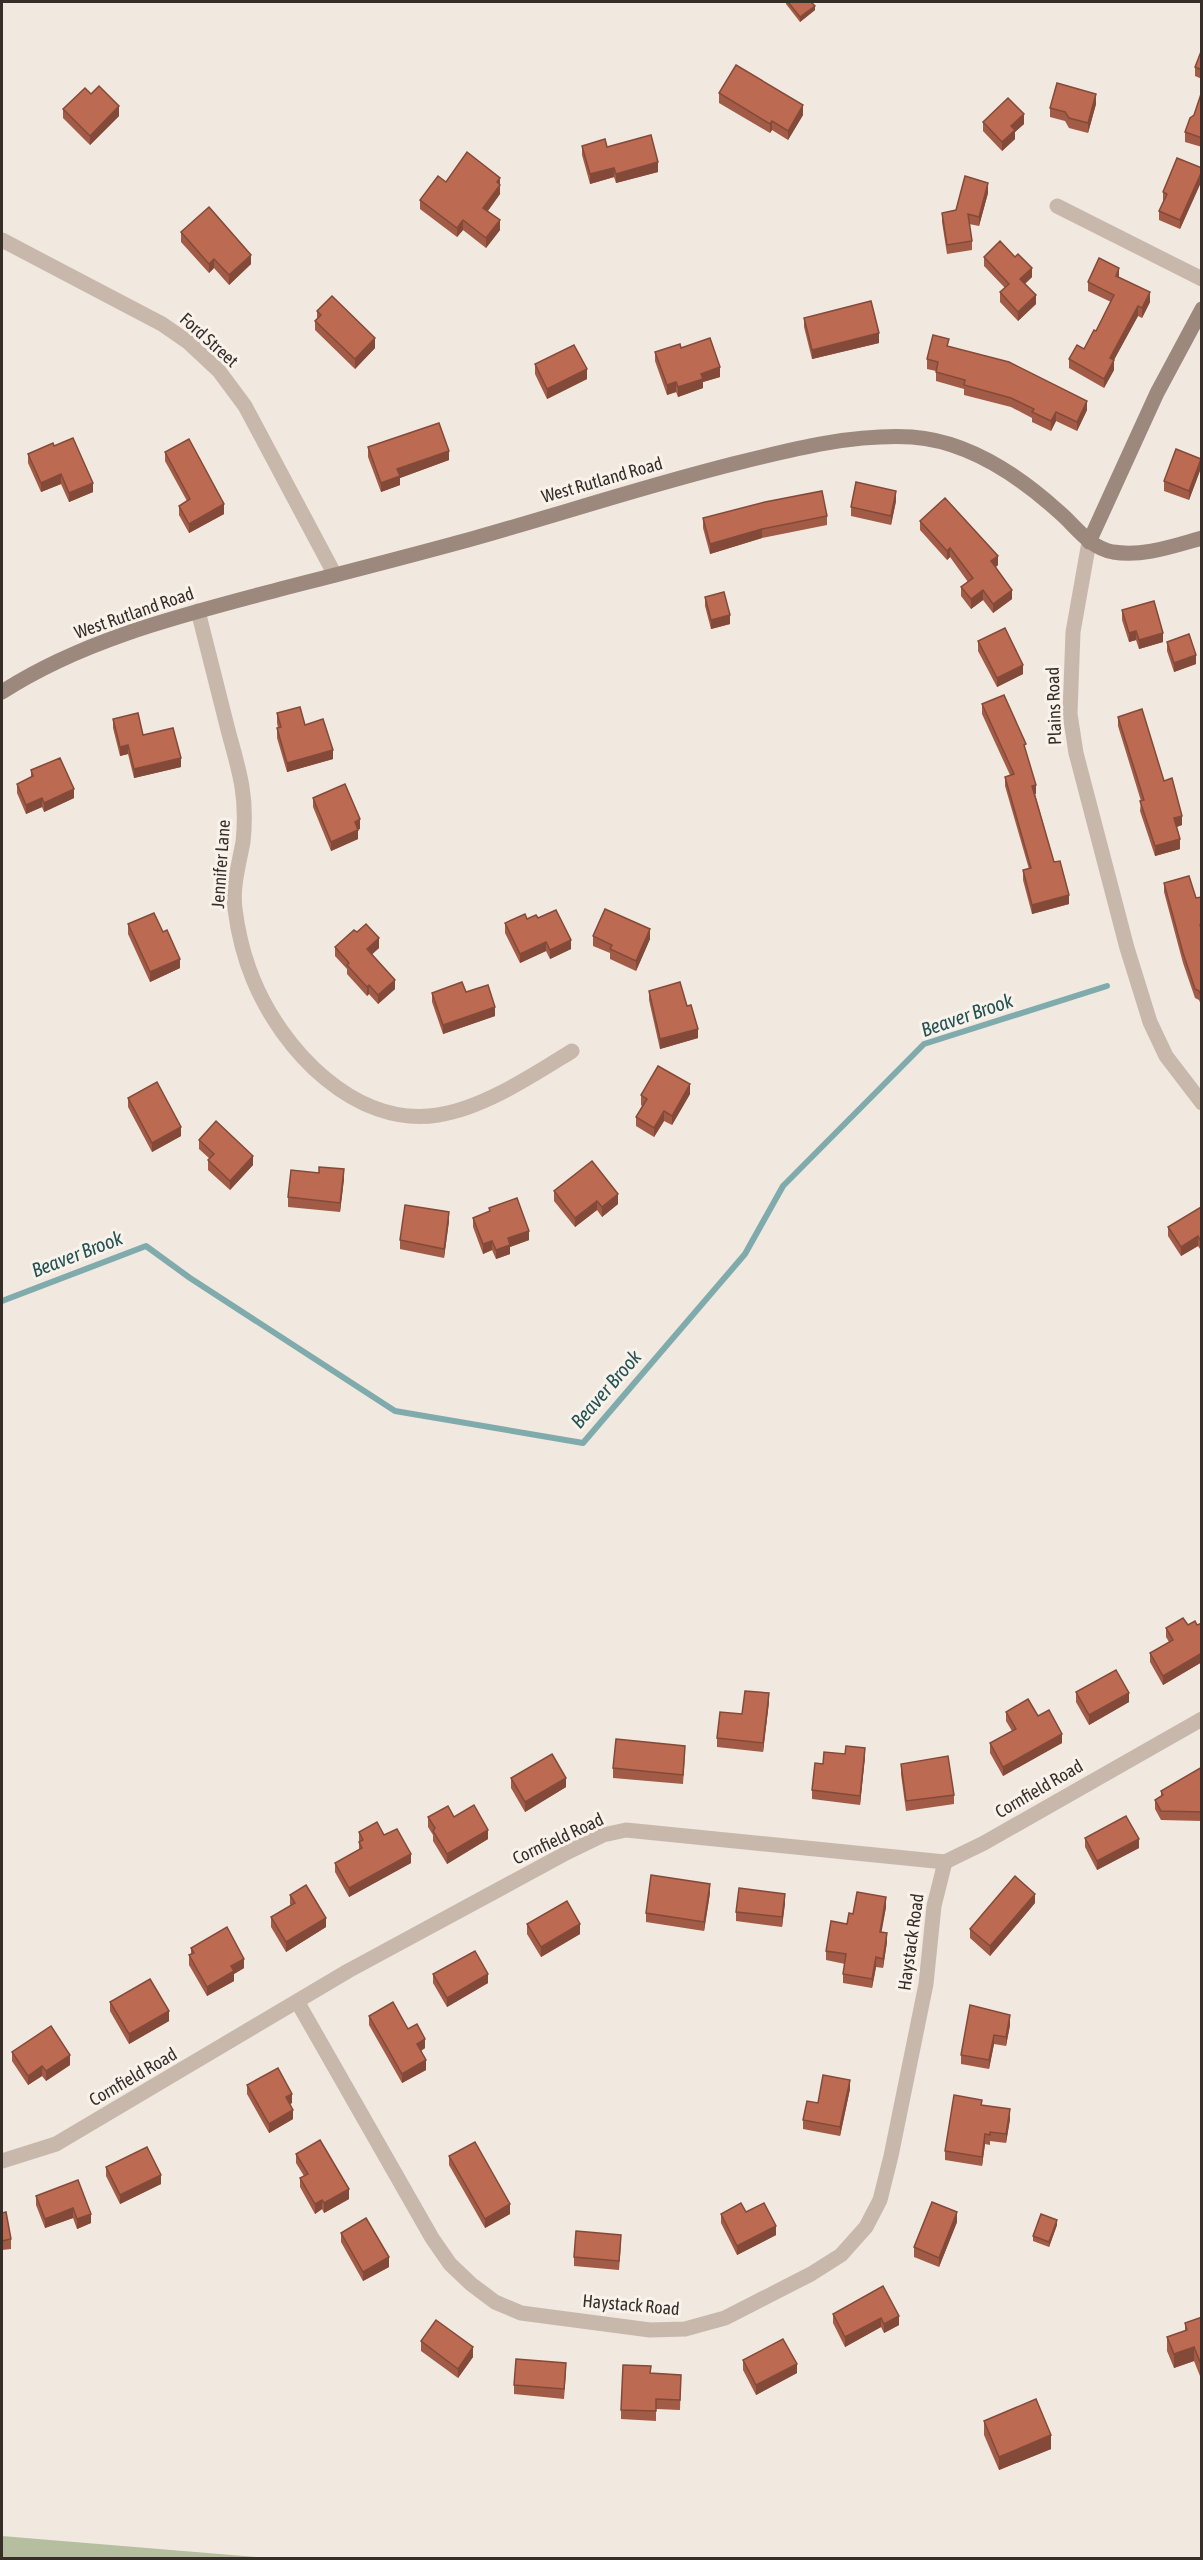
<svg xmlns="http://www.w3.org/2000/svg" width="1203" height="2560" font-family="'Asap Condensed',sans-serif">
	<style>
		.green { fill: #b5bfa0 }
		.lines { fill: none; stroke-linecap: round; stroke-linejoin: round }
		.stream { stroke: #80abac; stroke-width: 6 }
		.street { stroke: #c8b8ac; stroke-width: 15 }
		.secondary { stroke: #9c887d; stroke-width: 15 }
		.wall { fill: #a25b46 }
		.shaded-wall { fill: #844a39 }
		.building { fill: #bc6a51; stroke: #844a39; stroke-width: 1.5 }
		.labels { text-anchor: middle; stroke-width: 6; stroke-linejoin: round; paint-order: stroke }
		.street-label { font-size: 18px; fill: #372e2a; stroke: #f9f2eb }
		.water-label { font-size: 20px; font-style: italic; fill: #235355; stroke: #f9f2eb }
	</style>
	<rect width="100%" height="100%" fill="#f1e8df"/>
	<!-- green -->
	<polygon class="green" points="2,2536 267,2558 2,2558"/>
	<g class="lines">
		<!-- stream -->
		<polyline class="stream" points="2,1301 146,1246 190,1278 395,1411 583,1443 745,1254 783,1186 924,1044 1107,986"/>
		<!-- street -->
		<g class="street">
			<polyline points="1057,206 1202,279"/>
			<polyline points="2,240 162,324 188,342 219,371 245,406 335,575"/>
			<polyline points="1089,542 1073,632 1070,714 1076,753 1127,948 1150,1022 1166,1056 1202,1103"/>
			<path d="M198,611C208,650 218,690 228,730C233,749 239,768 242,787C245,805 245,823 243,842C239,864 232,887 235,909C238,933 244,957 253,979C282,1050 355,1128 438,1115C484,1108 533,1075 572,1051"/>
			<polyline points="298,2003 432,2238 450,2264 471,2284 495,2302 521,2313 650,2330 685,2329 725,2318 811,2274 841,2255 866,2227 880,2200 891,2156 926,1984 934,1906 945,1862"/>
			<polyline points="2,2161 56,2144 348,1971 568,1852 603,1835 626,1830 945,1862 984,1843 1202,1719"/>
		</g>
		<!-- secondary -->
		<g class="secondary">
			<polyline points="1089,542 1157,393 1202,309"/>
			<path d="M2,692C84,639 183,615 277,590C343,573 410,556 475,538C564,513 651,484 741,462C797,448 854,434 912,437C968,441 1017,474 1058,511C1076,526 1088,547 1113,552C1143,557 1173,546 1202,538"/>
		</g>
	</g>
	<!-- wall -->
	<g class="wall">
		<polygon points="786,2 811,2 815,10 800,22 786,4"/>
		<polygon points="1202,49 1202,79 1195,76 1195,67"/>
		<polygon points="1202,91 1202,147 1185,142 1185,132 1194,115"/>
		<polygon points="719,93 803,115 788,140 772,130 770,133 719,103"/>
		<polygon points="1096,104 1088,133 1069,128 1065,121 1050,117 1050,108"/>
		<polygon points="63,109 119,116 90,145 63,118"/>
		<polygon points="983,122 1024,124 1015,132 1015,139 1002,151 983,131"/>
		<polygon points="582,146 607,147 658,172 616,183 614,177 590,184 582,155"/>
		<polygon points="1202,168 1202,180 1180,229 1159,220 1159,211 1163,202 1163,192"/>
		<polygon points="500,178 500,194 488,211 500,230 486,248 463,230 457,237 420,209 420,200 446,182"/>
		<polygon points="988,193 979,226 969,224 972,241 972,250 947,254 942,222 942,213 956,210"/>
		<polygon points="181,232 251,264 229,285 214,268 209,273 181,242"/>
		<polygon points="984,257 1032,277 1025,284 1036,304 1018,321 1000,302 1000,292 1005,288 984,266"/>
		<polygon points="1119,277 1150,302 1142,318 1138,316 1114,360 1114,370 1104,388 1069,368 1069,359 1084,349 1096,331 1111,302 1088,291 1088,282"/>
		<polygon points="317,311 375,348 355,369 315,330 315,321 317,319"/>
		<polygon points="804,318 879,343 812,359 804,327"/>
		<polygon points="949,346 1087,410 1077,431 1056,421 1051,431 1032,422 1032,418 1011,407 964,395 964,389 936,381 936,371 927,369 927,359"/>
		<polygon points="681,348 720,377 703,382 703,388 678,397 676,392 667,395 655,361 655,352"/>
		<polygon points="535,364 587,379 547,399 535,374"/>
		<polygon points="54,446 93,492 69,502 61,484 41,492 28,463 28,454"/>
		<polygon points="368,447 449,460 400,478 400,485 381,492 368,457"/>
		<polygon points="165,452 224,514 189,533 179,515 179,506 187,501 165,461"/>
		<polygon points="1201,468 1189,500 1164,491 1164,481"/>
		<polygon points="896,501 891,525 851,516 851,507"/>
		<polygon points="827,516 827,525 762,538 710,554 703,528 703,518"/>
		<polygon points="920,521 998,565 996,567 1012,599 993,613 983,600 971,609 961,596 961,587 968,582 950,557 947,560 920,530"/>
		<polygon points="705,597 730,624 711,629 705,606"/>
		<polygon points="1122,610 1163,642 1139,649 1136,640 1129,642 1122,620"/>
		<polygon points="978,641 1023,674 997,687 978,651"/>
		<polygon points="1167,642 1196,664 1174,672 1167,651"/>
		<polygon points="982,704 1026,751 1035,794 1054,862 1069,904 1032,914 1023,880 1023,870 1029,869 1005,786 1005,777 1010,775 982,714"/>
		<polygon points="277,713 305,725 333,759 287,772 277,738 277,728 278,728 277,723"/>
		<polygon points="1118,717 1164,781 1182,825 1176,827 1180,849 1155,856 1140,811 1141,801 1118,726"/>
		<polygon points="113,719 143,735 181,767 134,778 128,754 120,756 113,728"/>
		<polygon points="31,770 74,798 44,812 42,807 26,814 17,793 17,784 31,777"/>
		<polygon points="313,798 360,829 358,829 358,839 331,851 313,807"/>
		<polygon points="1164,883 1196,898 1202,897 1202,1007 1199,1000 1195,998 1183,963 1164,892"/>
		<polygon points="538,918 571,949 550,959 546,951 520,963 505,933 505,923"/>
		<polygon points="128,924 180,968 150,982 128,934"/>
		<polygon points="357,932 379,948 372,954 395,989 378,1004 369,994 367,996 347,974 347,969 335,956 335,947"/>
		<polygon points="593,936 650,939 636,971 610,959 610,953 593,946"/>
		<polygon points="649,991 687,1006 698,1038 660,1049 649,1000"/>
		<polygon points="466,992 495,1016 443,1034 432,1002 432,993"/>
		<polygon points="690,1094 672,1125 664,1121 654,1137 636,1126 636,1117 642,1106 641,1105 641,1095"/>
		<polygon points="128,1098 181,1136 152,1152 128,1107"/>
		<polygon points="199,1140 253,1165 230,1190 208,1170 208,1160 210,1159 199,1149"/>
		<polygon points="344,1179 340,1212 288,1207 288,1197"/>
		<polygon points="554,1191 618,1204 602,1217 597,1210 575,1227 554,1201"/>
		<polygon points="489,1208 529,1240 510,1247 510,1254 496,1259 492,1250 483,1254 473,1227 473,1218 489,1212"/>
		<polygon points="1202,1209 1202,1252 1198,1246 1181,1256 1168,1236 1168,1227"/>
		<polygon points="449,1221 444,1258 400,1249 400,1240"/>
		<polygon points="1202,1623 1202,1662 1163,1685 1150,1662 1150,1653 1169,1642 1166,1637 1166,1628 1197,1625"/>
		<polygon points="1076,1692 1129,1702 1089,1725 1076,1702"/>
		<polygon points="769,1702 763,1752 717,1747 717,1738"/>
		<polygon points="1006,1712 1062,1743 1003,1776 990,1753 990,1743 1012,1731 1006,1721"/>
		<polygon points="685,1755 683,1784 613,1778 613,1768"/>
		<polygon points="865,1757 860,1805 812,1799 812,1790 823,1764"/>
		<polygon points="901,1764 954,1795 954,1804 906,1811 901,1774"/>
		<polygon points="1202,1767 1202,1821 1161,1820 1155,1809 1155,1800 1161,1797 1161,1791"/>
		<polygon points="511,1778 566,1787 525,1812 511,1788"/>
		<polygon points="428,1817 454,1817 488,1839 447,1864 433,1841 433,1835 428,1827"/>
		<polygon points="359,1832 384,1835 411,1863 349,1897 335,1872 335,1863 359,1850"/>
		<polygon points="1085,1838 1139,1848 1097,1870 1085,1847"/>
		<polygon points="710,1893 704,1931 646,1922 646,1913"/>
		<polygon points="290,1895 326,1927 286,1952 271,1927 271,1917 291,1906 290,1904"/>
		<polygon points="785,1903 782,1927 736,1921 736,1912"/>
		<polygon points="1035,1903 990,1956 970,1938 970,1929"/>
		<polygon points="886,1907 881,1932 887,1942 883,1968 876,1967 872,1988 843,1983 843,1974 845,1964 826,1960 826,1951 847,1924 853,1914"/>
		<polygon points="527,1924 580,1934 541,1957 527,1934"/>
		<polygon points="191,1948 244,1968 234,1974 234,1981 207,1996 189,1965 189,1955 191,1954"/>
		<polygon points="433,1974 488,1983 447,2007 433,1983"/>
		<polygon points="110,2002 169,2021 129,2044 110,2011"/>
		<polygon points="369,2016 408,2029 425,2048 421,2051 426,2070 402,2083 369,2025"/>
		<polygon points="1010,2025 1006,2046 994,2044 989,2069 961,2064 961,2055"/>
		<polygon points="12,2052 70,2065 46,2081 42,2076 28,2085 12,2061"/>
		<polygon points="247,2085 292,2103 290,2104 293,2119 269,2133 247,2094"/>
		<polygon points="850,2089 840,2136 803,2129 803,2120"/>
		<polygon points="982,2105 1010,2119 1006,2143 990,2141 990,2145 985,2144 982,2166 945,2160 945,2151"/>
		<polygon points="296,2154 349,2199 324,2213 322,2209 315,2214 300,2187 300,2178 304,2176 296,2163"/>
		<polygon points="449,2156 510,2214 485,2228 449,2165"/>
		<polygon points="106,2167 161,2184 120,2204 106,2176"/>
		<polygon points="78,2180 91,2223 77,2229 73,2218 45,2228 36,2205 36,2196"/>
		<polygon points="2,2213 11,2239 11,2249 2,2250"/>
		<polygon points="721,2214 776,2235 737,2255 721,2223"/>
		<polygon points="957,2222 939,2267 914,2257 914,2247"/>
		<polygon points="1057,2225 1049,2247 1033,2241 1033,2236"/>
		<polygon points="341,2233 389,2267 363,2281 341,2242"/>
		<polygon points="621,2244 619,2270 574,2266 574,2257"/>
		<polygon points="883,2286 899,2325 884,2333 881,2327 845,2347 833,2323 833,2314"/>
		<polygon points="1202,2317 1202,2381 1194,2361 1174,2368 1167,2351 1167,2337 1185,2331 1185,2323"/>
		<polygon points="421,2341 473,2357 458,2378 421,2351"/>
		<polygon points="743,2360 797,2373 756,2395 743,2370"/>
		<polygon points="566,2373 564,2399 514,2394 514,2385"/>
		<polygon points="651,2373 681,2375 680,2410 656,2409 656,2421 621,2419 621,2410"/>
		<polygon points="984,2421 1051,2449 999,2470 984,2435"/>
	</g>
	<!-- shaded-wall -->
	<g class="shaded-wall">
		<polygon points="815,6 815,10 800,22 800,17"/>
		<polygon points="1096,94 1096,104 1088,133 1088,123"/>
		<polygon points="803,105 803,115 788,140 788,131"/>
		<polygon points="119,106 119,116 90,145 90,136"/>
		<polygon points="1024,114 1024,124 1015,132 1015,139 1002,151 1002,142 1011,126"/>
		<polygon points="772,121 772,130 770,133 770,124"/>
		<polygon points="658,162 658,172 616,183 616,174"/>
		<polygon points="614,168 614,177 590,184 590,174"/>
		<polygon points="1202,171 1202,180 1180,229 1180,220"/>
		<polygon points="500,178 500,194 483,217 483,208 497,182"/>
		<polygon points="988,183 988,193 979,226 979,217"/>
		<polygon points="463,220 463,230 457,237 457,228"/>
		<polygon points="500,220 500,230 486,248 486,238"/>
		<polygon points="251,255 251,264 229,285 229,275"/>
		<polygon points="214,259 214,268 209,273 209,264"/>
		<polygon points="1032,268 1032,277 1020,288 1020,279"/>
		<polygon points="1119,268 1119,277 1116,276"/>
		<polygon points="1150,292 1150,302 1142,318 1142,308"/>
		<polygon points="1036,295 1036,304 1018,321 1018,312"/>
		<polygon points="1138,306 1138,316 1110,367 1110,358"/>
		<polygon points="879,333 879,343 812,359 812,350"/>
		<polygon points="375,338 375,348 355,369 355,359"/>
		<polygon points="1114,360 1114,370 1104,388 1104,379"/>
		<polygon points="720,367 720,377 703,382 703,388 678,397 678,387 701,374"/>
		<polygon points="587,369 587,379 547,399 547,389"/>
		<polygon points="676,382 676,392 667,395 667,385"/>
		<polygon points="1087,401 1087,410 1077,431 1077,422"/>
		<polygon points="1056,412 1056,421 1051,431 1051,421"/>
		<polygon points="449,451 449,460 400,478 400,485 381,492 381,483 397,469"/>
		<polygon points="1201,459 1201,468 1189,500 1189,491"/>
		<polygon points="61,474 61,484 41,492 41,483"/>
		<polygon points="93,483 93,492 69,502 69,493"/>
		<polygon points="896,491 896,501 891,525 891,516"/>
		<polygon points="224,504 224,514 189,533 189,524"/>
		<polygon points="762,529 762,538 710,554 710,544"/>
		<polygon points="950,548 950,557 947,560 947,551"/>
		<polygon points="998,556 998,565 991,570 991,561"/>
		<polygon points="983,590 983,600 971,609 971,599"/>
		<polygon points="1012,590 1012,599 993,613 993,604"/>
		<polygon points="730,615 730,624 711,629 711,620"/>
		<polygon points="1136,631 1136,640 1129,642 1129,633"/>
		<polygon points="1163,633 1163,642 1139,649 1139,640"/>
		<polygon points="1196,655 1196,664 1174,672 1174,663"/>
		<polygon points="1023,665 1023,674 997,687 997,678"/>
		<polygon points="128,745 128,754 120,756 120,747"/>
		<polygon points="333,750 333,759 287,772 287,763"/>
		<polygon points="181,758 181,767 134,778 134,769"/>
		<polygon points="1036,785 1036,794 1032,795 1032,786"/>
		<polygon points="74,789 74,798 44,812 44,803"/>
		<polygon points="42,798 42,807 26,814 26,805"/>
		<polygon points="1182,816 1182,825 1174,828 1174,818"/>
		<polygon points="360,819 360,829 355,831 355,822"/>
		<polygon points="358,830 358,839 331,851 331,842"/>
		<polygon points="1180,839 1180,849 1155,856 1155,846"/>
		<polygon points="1069,895 1069,904 1032,914 1032,905"/>
		<polygon points="650,929 650,939 636,971 636,961"/>
		<polygon points="379,938 379,948 367,959 367,949"/>
		<polygon points="571,940 571,949 550,959 550,950"/>
		<polygon points="546,942 546,951 520,963 520,954"/>
		<polygon points="180,959 180,968 150,982 150,972"/>
		<polygon points="395,980 395,989 378,1004 378,995"/>
		<polygon points="369,985 369,994 367,996 367,987"/>
		<polygon points="495,1007 495,1016 443,1034 443,1025"/>
		<polygon points="698,1029 698,1038 660,1049 660,1039"/>
		<polygon points="690,1084 690,1094 672,1125 672,1116"/>
		<polygon points="664,1111 664,1121 654,1137 654,1128"/>
		<polygon points="181,1127 181,1136 152,1152 152,1143"/>
		<polygon points="253,1156 253,1165 230,1190 230,1181"/>
		<polygon points="344,1169 344,1179 340,1212 340,1203"/>
		<polygon points="618,1194 618,1204 602,1217 602,1207"/>
		<polygon points="597,1201 597,1210 575,1227 575,1218"/>
		<polygon points="449,1212 449,1221 444,1258 444,1249"/>
		<polygon points="529,1231 529,1240 510,1247 510,1254 496,1259 496,1250 508,1238"/>
		<polygon points="1198,1236 1198,1246 1181,1256 1181,1247"/>
		<polygon points="492,1241 492,1250 483,1254 483,1244"/>
		<polygon points="1202,1653 1202,1662 1163,1685 1163,1676"/>
		<polygon points="769,1693 769,1702 763,1752 763,1743"/>
		<polygon points="1129,1693 1129,1702 1089,1725 1089,1715"/>
		<polygon points="1062,1734 1062,1743 1003,1776 1003,1767"/>
		<polygon points="865,1748 865,1757 860,1805 860,1796"/>
		<polygon points="566,1778 566,1787 525,1812 525,1802"/>
		<polygon points="488,1830 488,1839 447,1864 447,1854"/>
		<polygon points="1139,1839 1139,1848 1097,1870 1097,1861"/>
		<polygon points="411,1854 411,1863 349,1897 349,1888"/>
		<polygon points="710,1884 710,1893 704,1931 704,1922"/>
		<polygon points="785,1894 785,1903 782,1927 782,1917"/>
		<polygon points="1035,1894 1035,1903 990,1956 990,1946"/>
		<polygon points="886,1897 886,1907 880,1941 880,1932"/>
		<polygon points="326,1918 326,1927 286,1952 286,1942"/>
		<polygon points="580,1924 580,1934 541,1957 541,1947"/>
		<polygon points="887,1933 887,1942 883,1968 883,1959"/>
		<polygon points="876,1957 876,1967 872,1988 872,1979"/>
		<polygon points="244,1959 244,1968 234,1974 234,1981 207,1996 207,1987 231,1966"/>
		<polygon points="488,1974 488,1983 447,2007 447,1998"/>
		<polygon points="169,2011 169,2021 129,2044 129,2034"/>
		<polygon points="1010,2015 1010,2025 1006,2046 1006,2037"/>
		<polygon points="994,2035 994,2044 989,2069 989,2060"/>
		<polygon points="425,2039 425,2048 417,2053 417,2044"/>
		<polygon points="70,2055 70,2065 46,2081 46,2071"/>
		<polygon points="426,2060 426,2070 402,2083 402,2074"/>
		<polygon points="42,2066 42,2076 28,2085 28,2076"/>
		<polygon points="850,2080 850,2089 840,2136 840,2127"/>
		<polygon points="292,2094 292,2103 286,2106 286,2097"/>
		<polygon points="1010,2109 1010,2119 1006,2143 1006,2134"/>
		<polygon points="293,2110 293,2119 269,2133 269,2124"/>
		<polygon points="985,2134 985,2144 982,2166 982,2157"/>
		<polygon points="161,2175 161,2184 120,2204 120,2195"/>
		<polygon points="349,2189 349,2199 324,2213 324,2203"/>
		<polygon points="322,2200 322,2209 315,2214 315,2204"/>
		<polygon points="510,2204 510,2214 485,2228 485,2219"/>
		<polygon points="73,2208 73,2218 45,2228 45,2219"/>
		<polygon points="957,2212 957,2222 939,2267 939,2258"/>
		<polygon points="91,2214 91,2223 77,2229 77,2219"/>
		<polygon points="1057,2220 1057,2225 1049,2247 1049,2242"/>
		<polygon points="776,2226 776,2235 737,2255 737,2246"/>
		<polygon points="389,2257 389,2267 363,2281 363,2272"/>
		<polygon points="899,2316 899,2325 884,2333 884,2324"/>
		<polygon points="881,2318 881,2327 845,2347 845,2337"/>
		<polygon points="473,2347 473,2357 458,2378 458,2369"/>
		<polygon points="1194,2347 1194,2361 1174,2368 1174,2354"/>
		<polygon points="797,2364 797,2373 756,2395 756,2385"/>
		<polygon points="1051,2435 1051,2449 999,2470 999,2457"/>
	</g>
	<!-- building -->
	<g class="building">
		<polygon points="788,2 811,2 815,6 800,17"/>
		<polygon points="1202,49 1202,70 1195,67"/>
		<polygon points="736,65 803,105 788,131 772,121 770,124 719,93"/>
		<polygon points="1057,83 1096,94 1088,123 1069,118 1065,112 1050,108"/>
		<polygon points="99,86 119,106 90,136 63,109 85,88 91,94"/>
		<polygon points="1202,91 1202,138 1185,132 1190,118 1194,115"/>
		<polygon points="1008,98 1024,114 1011,126 1015,130 1002,142 983,122"/>
		<polygon points="651,135 658,162 616,174 614,168 590,174 582,146 605,139 607,147"/>
		<polygon points="467,152 500,178 497,182 500,185 483,208 500,220 486,238 463,220 457,228 420,200 438,176 446,182"/>
		<polygon points="1177,158 1202,168 1202,171 1180,220 1159,211 1167,194 1163,192"/>
		<polygon points="965,176 988,183 979,217 968,214 972,241 947,245 942,213 956,210"/>
		<polygon points="209,207 251,255 229,275 214,259 209,264 181,232"/>
		<polygon points="1000,241 1015,257 1018,254 1032,268 1020,279 1036,295 1018,312 1000,292 1009,284 984,257"/>
		<polygon points="1099,258 1119,268 1116,276 1150,292 1142,308 1138,306 1110,358 1114,360 1104,379 1069,359 1077,345 1084,349 1094,330 1096,331 1114,295 1088,282"/>
		<polygon points="332,296 375,338 355,359 315,321 321,315 317,311"/>
		<polygon points="871,301 879,333 812,350 804,318"/>
		<polygon points="933,335 949,339 947,346 1009,362 1087,401 1077,422 1056,412 1051,421 1032,412 1034,409 1011,398 964,385 965,380 936,372 938,362 927,359"/>
		<polygon points="710,338 720,367 701,374 703,379 678,387 676,382 667,385 655,352 680,344 681,348"/>
		<polygon points="574,345 587,369 547,389 535,364"/>
		<polygon points="439,423 449,451 397,469 400,476 381,483 368,447"/>
		<polygon points="73,438 93,483 69,493 61,474 41,483 28,454 53,443 54,446"/>
		<polygon points="189,439 224,504 189,524 179,506 190,499 165,452"/>
		<polygon points="1176,449 1201,459 1189,491 1164,481"/>
		<polygon points="856,482 896,491 891,516 851,507"/>
		<polygon points="822,491 827,516 762,529 710,544 703,518 765,502"/>
		<polygon points="945,498 998,556 991,561 1012,590 993,604 983,590 971,599 961,587 973,578 950,548 947,551 920,521"/>
		<polygon points="724,592 730,615 711,620 705,597"/>
		<polygon points="1154,601 1163,633 1139,640 1136,631 1129,633 1122,610"/>
		<polygon points="1005,628 1023,665 997,678 978,641"/>
		<polygon points="1189,634 1196,655 1174,663 1167,642"/>
		<polygon points="1004,695 1026,744 1024,745 1036,785 1032,786 1054,862 1060,861 1069,895 1032,905 1023,870 1031,868 1005,777 1014,774 982,704"/>
		<polygon points="300,707 305,725 323,719 333,750 287,763 277,728 281,727 277,713"/>
		<polygon points="1142,709 1164,781 1172,778 1182,816 1174,818 1180,839 1155,846 1140,801 1144,800 1118,717"/>
		<polygon points="138,713 143,735 173,728 181,758 134,769 128,745 120,747 113,719"/>
		<polygon points="60,758 74,789 44,803 42,798 26,805 17,784 33,776 31,770"/>
		<polygon points="345,784 360,819 355,822 358,830 331,842 313,798"/>
		<polygon points="1189,876 1196,898 1202,897 1202,914 1201,914 1202,925 1200,925 1202,930 1202,998 1199,991 1195,989 1183,953 1164,883"/>
		<polygon points="605,909 650,929 636,961 610,949 612,945 593,936"/>
		<polygon points="556,910 571,940 550,950 546,942 520,954 505,923 525,914 527,919 536,915 538,918"/>
		<polygon points="154,913 163,932 167,930 180,959 150,972 128,924"/>
		<polygon points="366,924 379,938 367,949 395,980 378,995 369,985 367,987 347,965 349,963 335,947 354,930 357,932"/>
		<polygon points="462,982 466,992 488,985 495,1007 443,1025 432,993"/>
		<polygon points="680,982 687,1006 691,1005 698,1029 660,1039 649,991"/>
		<polygon points="658,1066 690,1084 672,1116 664,1111 654,1128 636,1117 647,1099 641,1095"/>
		<polygon points="157,1082 181,1127 152,1143 128,1098"/>
		<polygon points="216,1121 253,1156 230,1181 208,1160 214,1154 199,1140"/>
		<polygon points="592,1161 618,1194 602,1207 597,1201 575,1218 554,1191"/>
		<polygon points="319,1167 344,1169 340,1203 288,1197 291,1170 319,1173"/>
		<polygon points="517,1198 529,1231 508,1238 510,1245 496,1250 492,1241 483,1244 473,1218 490,1211 489,1208"/>
		<polygon points="405,1205 449,1212 444,1249 400,1240"/>
		<polygon points="1201,1207 1202,1209 1202,1243 1198,1236 1181,1247 1168,1227"/>
		<polygon points="1183,1618 1188,1625 1195,1621 1197,1625 1202,1623 1202,1653 1163,1676 1150,1653 1173,1640 1166,1628"/>
		<polygon points="1116,1670 1129,1693 1089,1715 1076,1692"/>
		<polygon points="745,1691 769,1693 763,1743 717,1738 720,1712 742,1714"/>
		<polygon points="1028,1699 1038,1716 1049,1710 1062,1734 1003,1767 990,1743 1016,1729 1006,1712"/>
		<polygon points="616,1739 685,1746 683,1775 613,1768"/>
		<polygon points="846,1746 865,1748 860,1796 812,1790 815,1763 823,1764 824,1752 845,1754"/>
		<polygon points="552,1754 566,1778 525,1802 511,1778"/>
		<polygon points="948,1756 954,1795 906,1801 901,1764"/>
		<polygon points="1202,1767 1202,1812 1161,1811 1155,1800 1163,1795 1161,1791"/>
		<polygon points="474,1805 488,1830 447,1854 433,1831 435,1828 428,1817 448,1806 454,1817"/>
		<polygon points="1126,1816 1139,1839 1097,1861 1085,1838"/>
		<polygon points="377,1822 384,1835 397,1829 411,1854 349,1888 335,1863 362,1848 359,1842 363,1840 359,1832"/>
		<polygon points="651,1875 710,1884 704,1922 646,1913"/>
		<polygon points="1015,1876 1035,1894 990,1946 970,1929"/>
		<polygon points="306,1885 326,1918 286,1942 271,1917 295,1903 290,1895"/>
		<polygon points="739,1888 785,1894 782,1917 736,1912"/>
		<polygon points="857,1892 886,1897 880,1932 887,1933 883,1959 876,1957 872,1979 843,1974 846,1954 826,1951 831,1921 847,1924 849,1913 853,1914"/>
		<polygon points="567,1901 580,1924 541,1947 527,1924"/>
		<polygon points="227,1927 244,1959 231,1966 234,1971 207,1987 189,1955 194,1953 191,1948"/>
		<polygon points="475,1951 488,1974 447,1998 433,1974"/>
		<polygon points="150,1979 169,2011 129,2034 110,2002"/>
		<polygon points="393,2002 408,2029 417,2024 425,2039 417,2044 426,2060 402,2074 369,2016"/>
		<polygon points="970,2005 1010,2015 1006,2037 994,2035 989,2060 961,2055"/>
		<polygon points="51,2026 70,2055 46,2071 42,2066 28,2076 12,2052"/>
		<polygon points="278,2068 292,2094 286,2097 293,2110 269,2124 247,2085"/>
		<polygon points="823,2075 850,2080 840,2127 803,2120 807,2101 818,2103"/>
		<polygon points="954,2095 982,2100 981,2105 1010,2109 1006,2134 990,2132 990,2135 985,2134 982,2157 945,2151"/>
		<polygon points="320,2140 349,2189 324,2203 322,2200 315,2204 300,2178 308,2174 296,2154"/>
		<polygon points="475,2142 510,2204 485,2219 449,2156"/>
		<polygon points="147,2147 161,2175 120,2195 106,2167"/>
		<polygon points="78,2180 91,2214 77,2219 73,2208 45,2219 36,2196"/>
		<polygon points="932,2202 957,2212 939,2258 914,2247"/>
		<polygon points="741,2203 746,2212 764,2203 776,2226 737,2246 721,2214"/>
		<polygon points="6,2212 11,2239 2,2241 2,2213"/>
		<polygon points="1041,2214 1057,2220 1049,2242 1033,2236"/>
		<polygon points="366,2218 389,2257 363,2272 341,2233"/>
		<polygon points="576,2231 621,2235 619,2261 574,2257"/>
		<polygon points="883,2286 899,2316 884,2324 881,2318 845,2337 833,2314"/>
		<polygon points="1202,2317 1202,2367 1194,2347 1174,2354 1167,2337 1187,2330 1185,2323"/>
		<polygon points="436,2320 473,2347 458,2369 421,2341"/>
		<polygon points="783,2339 797,2364 756,2385 743,2360"/>
		<polygon points="516,2359 566,2363 564,2389 514,2385"/>
		<polygon points="623,2365 651,2366 650,2373 681,2375 680,2400 656,2399 656,2411 621,2410"/>
		<polygon points="1036,2399 1051,2435 999,2457 984,2421"/>
	</g>
	<g class="labels">
		<!-- street labels -->
		<g class="street-label">
			<text transform="translate(209 340) rotate(42)" y="6">Ford Street</text>
			<text transform="translate(602 480) rotate(-16)" y="6">West Rutland Road</text>
			<text transform="translate(134 613) rotate(-19)" y="6">West Rutland Road</text>
			<text transform="translate(1054 706) rotate(-92)" y="6">Plains Road</text>
			<text transform="translate(221 864) rotate(-86)" y="6">Jennifer Lane</text>
			<text transform="translate(1039 1789) rotate(-30)" y="6">Cornfield Road</text>
			<text transform="translate(558 1839) rotate(-25)" y="6">Cornfield Road</text>
			<text transform="translate(911 1942) rotate(-82)" y="6">Haystack Road</text>
			<text transform="translate(133 2077) rotate(-30)" y="6">Cornfield Road</text>
			<text transform="translate(631 2305) rotate(5)" y="6">Haystack Road</text>
		</g>
		<!-- water labels -->
		<g class="water-label">
			<text transform="translate(967 1015) rotate(-19)" y="7">Beaver Brook</text>
			<text transform="translate(77 1254) rotate(-21)" y="7">Beaver Brook</text>
			<text transform="translate(606 1389) rotate(-49)" y="7">Beaver Brook</text>
		</g>
	</g>
	<!-- border -->
	<rect width="1203" height="2560" fill="none" stroke="#372e2a" stroke-width="6"/>
</svg>
